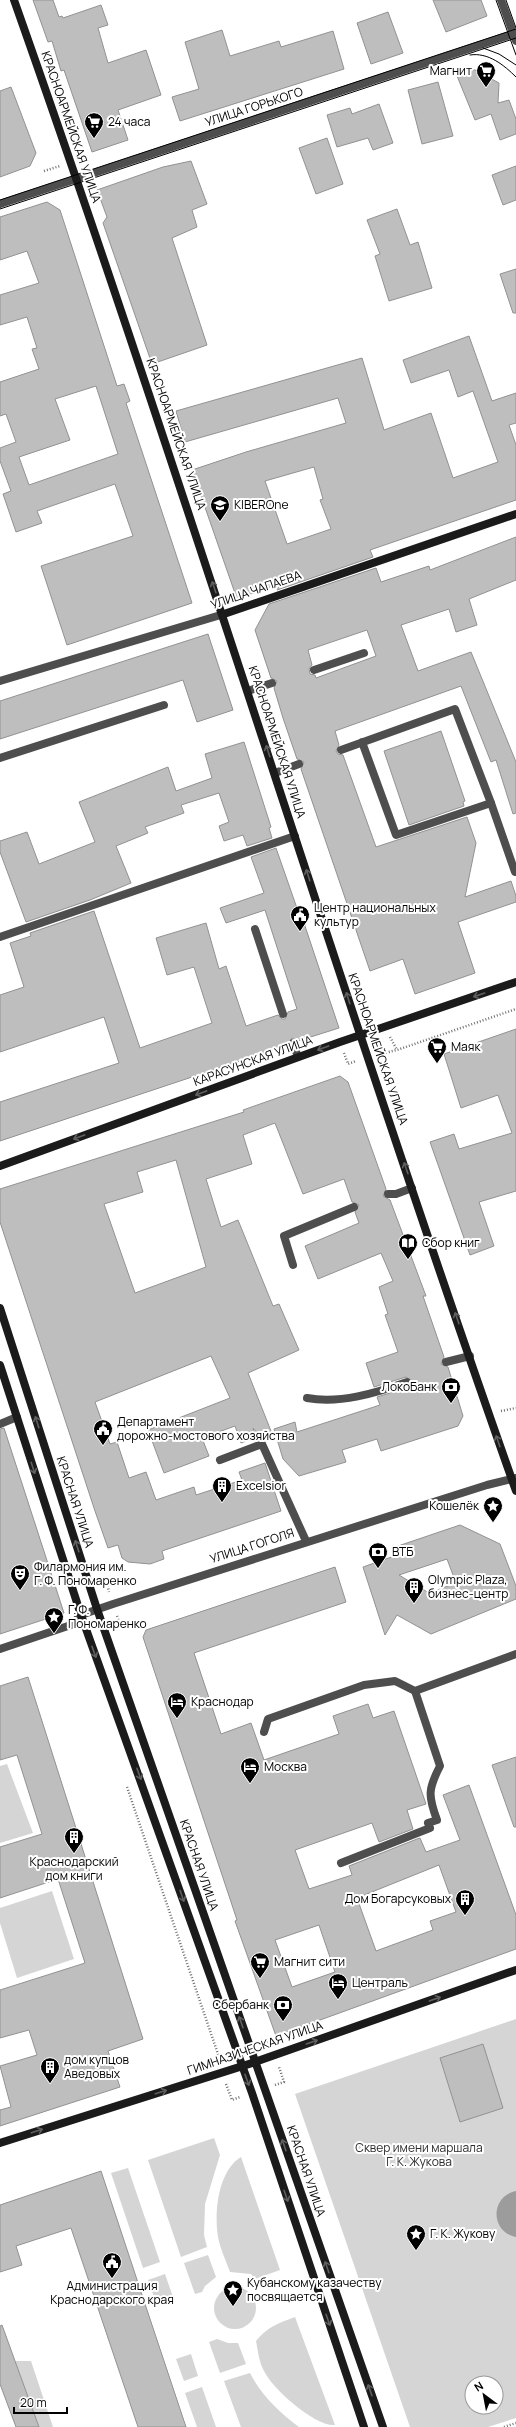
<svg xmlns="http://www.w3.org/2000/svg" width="516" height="2427" font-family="Manrope,sans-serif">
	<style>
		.green { fill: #d5d5d5; fill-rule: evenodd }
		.water { fill: #9c9c9c }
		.building { fill: #bebebe; stroke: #929292; fill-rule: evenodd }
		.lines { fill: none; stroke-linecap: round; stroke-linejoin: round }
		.path { stroke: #707070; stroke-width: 2.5; stroke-dasharray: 1 2; stroke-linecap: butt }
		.lane { stroke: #4e4e4e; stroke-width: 8 }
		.street { stroke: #4e4e4e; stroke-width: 8 }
		.secondary { stroke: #1b1b1b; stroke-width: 8 }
		.tram { stroke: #000; stroke-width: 1 }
		.oneway { stroke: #5f5f5f }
		.labels { text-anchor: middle; stroke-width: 4; stroke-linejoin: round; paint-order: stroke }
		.poi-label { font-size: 12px; fill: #000; stroke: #fff; text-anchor: start }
		.street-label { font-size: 12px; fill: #000; stroke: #fff }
		.park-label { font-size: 12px; fill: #2c2c2c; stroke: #fff }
	</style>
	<rect width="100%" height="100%" fill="#fff"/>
	<!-- green -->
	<g class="green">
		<polygon points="7,1764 33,1833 0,1843 0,1766"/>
		<polygon points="52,1891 74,1959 17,1978 0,1923 0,1908"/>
		<path d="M516,2019V2418L488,2427H410L295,2094ZM472,2383H496V2407H472Z"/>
		<polygon points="214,2138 220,2155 205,2204 204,2235 207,2247 181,2257 148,2160"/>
		<path d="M241,2157L280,2270L255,2279L251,2274L230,2272C226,2261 220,2248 218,2237C214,2212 218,2171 241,2157Z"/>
		<polygon points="128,2168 160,2262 143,2268 111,2173"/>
		<polygon points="208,2255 216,2277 205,2286 202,2292 195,2294 184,2263"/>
		<polygon points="165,2274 173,2297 156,2303 148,2280"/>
		<circle cx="235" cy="2308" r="21"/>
		<path d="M295,2317L335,2425C315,2427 272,2388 264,2371C259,2362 258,2351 256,2341C267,2327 279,2323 295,2317Z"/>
		<polygon points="217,2339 228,2343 238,2343 246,2364 220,2373 209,2342"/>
		<polygon points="191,2354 198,2376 184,2381 176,2359"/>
		<polygon points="15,2361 31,2361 53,2427 39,2427"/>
		<path d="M250,2373C261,2395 279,2412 299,2427H241L224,2381Z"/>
		<polygon points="202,2387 216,2427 197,2427 185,2393"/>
	</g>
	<!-- water -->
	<path class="water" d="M516,2191V2237C490,2232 490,2196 516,2191Z"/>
	<!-- building -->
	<g class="building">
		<polygon points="33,0 53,0 59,17 62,16 63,18 101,5 108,25 98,28 108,63 146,50 161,95 118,110 128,140 92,152 64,70 61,71 52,41 48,42"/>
		<polygon points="433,0 481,0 487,16 446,32"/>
		<polygon points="388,12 403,53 371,64 357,23"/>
		<polygon points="222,30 230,56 279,41 281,47 333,31 344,69 180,121 172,97 199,89 185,42"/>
		<polygon points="465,69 475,70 499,83 498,103 509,100 516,119 516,134 500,140 491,114 475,120 455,71"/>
		<polygon points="438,82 453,136 422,144 408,90"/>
		<polygon points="11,87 36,153 30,166 0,177 0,91"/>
		<polygon points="379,104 393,143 373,150 368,138 337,147 327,115 350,108 352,114"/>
		<polygon points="327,138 343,184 316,194 299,148"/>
		<polygon points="191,161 207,204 192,210 197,227 172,238 207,345 152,364 103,223 107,217 97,190 163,167"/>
		<polygon points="516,166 516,200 503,205 492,175"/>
		<path d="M47,202L60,210L117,386L124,384L130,401L126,403L192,603L67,645L41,566L133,536L115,484L37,511L42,523L16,532L3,494L11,491L0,461V448L16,442L6,414L0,416V382L39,369L32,349L37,348L27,317L0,325V295L39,283L27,251L0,260V217ZM96,386L118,454L29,485L19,457L70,440L55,399Z"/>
		<polygon points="397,209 410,245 418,242 432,288 389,301 375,256 380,254 367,220"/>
		<polygon points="516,269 516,313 513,313 500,274"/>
		<path d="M469,336L492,401L516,393V423L509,425L516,445V500L370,550L373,557L277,590L281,583L237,599L192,470L246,452L346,423L338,398L185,442L176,411L362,358L384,430L431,413L453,478L498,462L473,391L458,397L449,370L411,383L403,360ZM314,467L323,499L320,500L331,529L287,544L265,481Z"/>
		<path d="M516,537V580L469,599L477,625L456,632L449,609L401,625L418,671L471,652L516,762V813L513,814L496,760L491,762L461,686L335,731L339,745L336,751L338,754L343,755L376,847L467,817L476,843L465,897L511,881L516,896V902L458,922L475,973L415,994L403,959L370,971L301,769L304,762L297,759L283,718L274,688L277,681L271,678L255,630L269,604L376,568L381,582L429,566L430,570ZM367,630L376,656L316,678L315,675L310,674L309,669L312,665L308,650Z"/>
		<polygon points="208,634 233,710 197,722 183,680 0,739 0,701"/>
		<polygon points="441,731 465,801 463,802 464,806 409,825 384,751"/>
		<polygon points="244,742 271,827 269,828 272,838 247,846 243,835 224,841 219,826 229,822 219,793 181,805 184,813 145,827 148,833 116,846 131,883 90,900 26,922 0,852 0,841 27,832 39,864 95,842 79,802 168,767 176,791 212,778 205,754"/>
		<polygon points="276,848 299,914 301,914 339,1028 298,1041 292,1038 288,1045 0,1141 0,1102 119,1063 104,1017 0,1052 0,995 24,987 10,943 31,936 30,933 94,911 140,1048 212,1023 194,967 167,975 156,938 206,923 219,969 226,966 246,1026 278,1015 282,1019 285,1019 288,1012 297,1009 265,910 226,923 220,908 264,893 251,857"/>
		<polygon points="516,1029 516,1191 479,1202 494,1246 470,1255 430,1142 454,1134 459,1149 512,1133 498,1095 461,1108 444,1054"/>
		<path d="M340,1076L348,1082L386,1189L383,1196L390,1200L426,1296H423L444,1357L441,1364L448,1367L463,1416L458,1426L381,1451L377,1439L342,1450L346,1462L299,1476L283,1459L274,1429L295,1422L297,1432L380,1405L377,1397L409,1387L412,1381L406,1377L374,1387L366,1363L398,1352L385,1315L388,1314L379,1287L393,1281L381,1253L318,1279L305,1246L359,1223L355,1212L359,1205L352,1202L344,1179L303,1194L275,1123L243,1135L252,1164L206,1179L221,1227L238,1220L273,1306L279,1304L299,1350L248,1373L271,1431L260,1436L253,1428L256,1437L241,1443L235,1426L202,1438L209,1456L164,1473L148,1430L230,1398L211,1356L95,1402L110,1444L117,1442L129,1478L146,1472L156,1500L194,1487L196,1495L242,1480L239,1472L265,1463L281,1511L162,1551L164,1559L150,1564L128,1562L122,1558L118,1545L108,1548L95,1511L0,1222V1189L244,1112L243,1110ZM176,1160L206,1267L135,1293L104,1204L143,1192L137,1172Z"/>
		<polygon points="4,1428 64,1613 0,1634 0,1429"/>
		<path d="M460,1525L500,1544L516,1586V1599L431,1634L397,1615L385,1635L363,1567L400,1554L398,1546ZM447,1559L456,1583L429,1593L399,1575Z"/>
		<path d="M335,1567L346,1602L194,1653L221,1734L251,1723L264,1760L339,1734L333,1716L368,1704L373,1718L394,1711L426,1804L407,1810L413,1829L379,1842L372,1823L295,1850L309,1889L352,1875L349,1866L417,1839L420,1838L426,1852L460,1840L443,1795L469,1785L516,1915V1949L276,2036L235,1921L237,1920L143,1637L146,1630ZM439,1865L456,1912L430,1921L433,1930L376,1951L357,1898ZM319,1925L335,1972L292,1987L275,1940Z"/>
		<polygon points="28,1677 143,2039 108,2051 120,2087 0,2126 0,2110 11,2107 0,2066 37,2055 29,2030 0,2038 0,1990 85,1963 58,1879 0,1898 0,1847 42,1834 17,1755 0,1760 0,1686"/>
		<polygon points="516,1757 516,1827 514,1827 492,1765"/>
		<polygon points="483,2044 503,2108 460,2122 440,2058"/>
		<polygon points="101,2171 154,2331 186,2427 138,2427 71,2228 16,2246 22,2265 0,2272 0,2205"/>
		<polygon points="2,2325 15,2361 39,2427 16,2427 0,2384 0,2326"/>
	</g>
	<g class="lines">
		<!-- path -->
		<g class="path">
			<polyline points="44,171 60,166"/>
			<polyline points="390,1037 397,1050"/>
			<polyline points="344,1053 348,1064 356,1061"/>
			<polyline points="380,1054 397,1050 516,1009"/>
			<polyline points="501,1411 516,1408"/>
			<polyline points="101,1585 107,1583 109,1592"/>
			<polyline points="117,1616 122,1630"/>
			<polyline points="127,1787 220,2060"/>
			<polyline points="261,2040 271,2043"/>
			<polyline points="226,2084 232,2100 240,2097"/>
			<polyline points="275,2085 284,2082 279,2067"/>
			<polyline points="504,2427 516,2423"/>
		</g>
		<!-- lane -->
		<g class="lane">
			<polyline points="314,670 364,653"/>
			<polyline points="248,691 272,683"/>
			<polyline points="341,750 455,709 491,803 396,835 362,742"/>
			<polyline points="0,758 164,705"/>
			<polyline points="275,773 299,764"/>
			<polyline points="491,803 515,872"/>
			<polyline points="255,929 283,1014"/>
			<polyline points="0,937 295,836"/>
			<polyline points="293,1043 298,1057"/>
			<polyline points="388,1194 396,1194 412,1188"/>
			<polyline points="293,1265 284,1236 354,1207"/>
			<polyline points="446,1362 470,1356"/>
			<path d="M307,1398C340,1404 376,1393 407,1382"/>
			<polyline points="0,1424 17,1417"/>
			<polyline points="220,1460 262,1444 306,1541"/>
			<polyline points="264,1732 268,1719 364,1685 395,1681 415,1691 516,1654"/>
			<path d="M341,1863L430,1828L428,1823L437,1820C428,1796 428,1789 440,1766L415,1691"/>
		</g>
		<!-- street -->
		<g class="street">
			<polyline points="501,0 516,41"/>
			<polyline points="0,204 516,33"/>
			<polyline points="0,681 224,614"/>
			<polyline points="0,1649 71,1625 81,1615 113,1604 487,1485 516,1478"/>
		</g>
		<!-- secondary -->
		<g class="secondary">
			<path d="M14,0C189,495 341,997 516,1491"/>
			<polyline points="224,614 516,514"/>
			<polyline points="0,1166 340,1042 516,982"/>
			<polyline points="0,1308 97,1609 383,2427"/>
			<polyline points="0,1365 81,1615 252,2093 364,2427"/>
			<polyline points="0,2143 255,2062 516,1970"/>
		</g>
		<!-- tram -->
		<g class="tram">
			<polyline points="496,0 516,55"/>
			<polyline points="506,0 516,28"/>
			<polyline points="483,48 499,54 516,65"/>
			<path d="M470,55C488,52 504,65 516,77"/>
			<polyline points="0,200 516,29"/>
			<polyline points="0,209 516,38"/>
		</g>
	</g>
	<!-- one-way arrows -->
	<defs><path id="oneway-shaft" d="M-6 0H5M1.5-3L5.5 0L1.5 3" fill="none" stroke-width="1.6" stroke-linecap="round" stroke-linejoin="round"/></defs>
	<g class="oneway">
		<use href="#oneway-shaft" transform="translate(214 587) rotate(-109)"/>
		<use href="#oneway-shaft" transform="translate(268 751) rotate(-108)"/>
		<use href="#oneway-shaft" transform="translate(308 875) rotate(-108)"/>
		<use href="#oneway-shaft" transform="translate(479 995) rotate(161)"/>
		<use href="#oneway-shaft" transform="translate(348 998) rotate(-108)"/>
		<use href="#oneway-shaft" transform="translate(323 1048) rotate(160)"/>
		<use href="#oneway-shaft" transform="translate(201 1093) rotate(160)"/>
		<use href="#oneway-shaft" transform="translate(79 1137) rotate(160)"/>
		<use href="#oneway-shaft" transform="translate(406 1168) rotate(-109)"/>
		<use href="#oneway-shaft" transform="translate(457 1318) rotate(-109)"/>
		<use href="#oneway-shaft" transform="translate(37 1422) rotate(-108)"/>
		<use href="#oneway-shaft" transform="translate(498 1441) rotate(-109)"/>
		<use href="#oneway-shaft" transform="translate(33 1468) rotate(72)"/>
		<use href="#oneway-shaft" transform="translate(77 1546) rotate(-108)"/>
		<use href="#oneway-shaft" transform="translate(94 1652) rotate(70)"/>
		<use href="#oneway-shaft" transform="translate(139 1774) rotate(70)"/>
		<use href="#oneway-shaft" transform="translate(182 1896) rotate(71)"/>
		<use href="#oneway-shaft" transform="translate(435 1999) rotate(-19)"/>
		<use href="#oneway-shaft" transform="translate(241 2022) rotate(-109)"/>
		<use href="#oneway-shaft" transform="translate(312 2042) rotate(-19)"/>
		<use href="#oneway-shaft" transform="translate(247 2080) rotate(70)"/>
		<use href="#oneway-shaft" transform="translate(161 2092) rotate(-18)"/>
		<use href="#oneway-shaft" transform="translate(37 2131) rotate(-18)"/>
		<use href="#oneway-shaft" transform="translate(284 2145) rotate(-109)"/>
		<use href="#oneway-shaft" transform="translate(286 2196) rotate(71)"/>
		<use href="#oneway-shaft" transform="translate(327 2267) rotate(-109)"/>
		<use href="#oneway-shaft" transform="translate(328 2320) rotate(71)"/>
		<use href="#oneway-shaft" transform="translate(370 2390) rotate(-109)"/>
	</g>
	<!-- icons -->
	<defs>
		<symbol id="supermarket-pin" viewBox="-11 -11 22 30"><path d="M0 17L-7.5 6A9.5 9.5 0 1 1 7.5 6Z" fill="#000" stroke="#fff"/><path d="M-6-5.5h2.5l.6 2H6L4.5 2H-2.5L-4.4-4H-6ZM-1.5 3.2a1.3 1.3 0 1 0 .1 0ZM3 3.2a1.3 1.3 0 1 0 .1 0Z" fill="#fff"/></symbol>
		<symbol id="school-pin" viewBox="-11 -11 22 30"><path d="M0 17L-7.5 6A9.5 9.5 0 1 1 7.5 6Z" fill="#000" stroke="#fff"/><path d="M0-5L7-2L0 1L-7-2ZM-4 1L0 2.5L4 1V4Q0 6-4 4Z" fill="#fff"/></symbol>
		<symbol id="civic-pin" viewBox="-11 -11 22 30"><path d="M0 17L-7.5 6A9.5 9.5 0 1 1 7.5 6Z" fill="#000" stroke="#fff"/><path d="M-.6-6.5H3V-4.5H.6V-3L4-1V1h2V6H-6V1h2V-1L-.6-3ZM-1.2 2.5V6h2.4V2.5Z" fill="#fff"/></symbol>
		<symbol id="library-pin" viewBox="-11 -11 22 30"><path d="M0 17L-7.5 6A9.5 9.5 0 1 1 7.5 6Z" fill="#000" stroke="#fff"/><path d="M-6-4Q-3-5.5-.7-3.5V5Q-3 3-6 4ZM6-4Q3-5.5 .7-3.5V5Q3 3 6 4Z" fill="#fff"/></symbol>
		<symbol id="bank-pin" viewBox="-11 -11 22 30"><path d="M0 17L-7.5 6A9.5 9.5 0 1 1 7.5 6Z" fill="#000" stroke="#fff"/><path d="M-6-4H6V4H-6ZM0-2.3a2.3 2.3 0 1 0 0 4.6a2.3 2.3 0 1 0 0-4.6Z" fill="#fff"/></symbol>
		<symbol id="building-pin" viewBox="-11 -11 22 30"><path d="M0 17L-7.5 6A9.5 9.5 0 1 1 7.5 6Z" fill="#000" stroke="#fff"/><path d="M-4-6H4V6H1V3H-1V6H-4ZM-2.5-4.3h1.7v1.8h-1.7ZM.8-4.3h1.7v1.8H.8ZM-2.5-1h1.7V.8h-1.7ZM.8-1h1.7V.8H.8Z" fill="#fff"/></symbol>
		<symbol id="sight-pin" viewBox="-11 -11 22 30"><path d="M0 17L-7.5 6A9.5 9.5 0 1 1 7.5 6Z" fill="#000" stroke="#fff"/><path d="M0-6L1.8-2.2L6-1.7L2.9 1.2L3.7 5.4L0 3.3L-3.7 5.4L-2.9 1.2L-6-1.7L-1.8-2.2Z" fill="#fff"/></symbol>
		<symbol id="theatre-pin" viewBox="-11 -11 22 30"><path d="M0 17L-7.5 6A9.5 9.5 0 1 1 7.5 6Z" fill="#000" stroke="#fff"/><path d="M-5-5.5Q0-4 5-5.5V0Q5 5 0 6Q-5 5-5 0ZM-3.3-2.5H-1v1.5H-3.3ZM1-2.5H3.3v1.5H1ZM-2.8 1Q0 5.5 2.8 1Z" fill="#fff"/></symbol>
		<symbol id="hotel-pin" viewBox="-11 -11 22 30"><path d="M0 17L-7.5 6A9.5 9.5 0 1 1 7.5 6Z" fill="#000" stroke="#fff"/><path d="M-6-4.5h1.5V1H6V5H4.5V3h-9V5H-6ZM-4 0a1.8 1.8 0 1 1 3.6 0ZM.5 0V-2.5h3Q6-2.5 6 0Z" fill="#fff"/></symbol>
	</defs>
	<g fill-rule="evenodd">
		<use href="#supermarket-pin" x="475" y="60" width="22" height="30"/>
		<use href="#supermarket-pin" x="83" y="111" width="22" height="30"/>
		<use href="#school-pin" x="209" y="494" width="22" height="30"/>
		<use href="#civic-pin" x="289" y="904" width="22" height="30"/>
		<use href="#supermarket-pin" x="426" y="1036" width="22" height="30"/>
		<use href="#library-pin" x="397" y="1232" width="22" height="30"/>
		<use href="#bank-pin" x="440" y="1376" width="22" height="30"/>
		<use href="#civic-pin" x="92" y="1418" width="22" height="30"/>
		<use href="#building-pin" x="211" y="1475" width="22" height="30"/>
		<use href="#sight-pin" x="482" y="1495" width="22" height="30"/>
		<use href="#bank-pin" x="367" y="1541" width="22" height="30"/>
		<use href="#theatre-pin" x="9" y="1563" width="22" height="30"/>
		<use href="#building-pin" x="403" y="1576" width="22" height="30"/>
		<use href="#sight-pin" x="43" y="1606" width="22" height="30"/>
		<use href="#hotel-pin" x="166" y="1691" width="22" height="30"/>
		<use href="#hotel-pin" x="239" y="1756" width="22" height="30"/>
		<use href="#building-pin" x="63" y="1826" width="22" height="30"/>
		<use href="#building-pin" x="454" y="1888" width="22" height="30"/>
		<use href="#supermarket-pin" x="249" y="1951" width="22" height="30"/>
		<use href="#hotel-pin" x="327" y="1972" width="22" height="30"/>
		<use href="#bank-pin" x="272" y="1994" width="22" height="30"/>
		<use href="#building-pin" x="39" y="2056" width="22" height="30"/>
		<use href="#sight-pin" x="405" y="2223" width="22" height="30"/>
		<use href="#civic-pin" x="101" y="2251" width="22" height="30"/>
		<use href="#sight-pin" x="222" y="2279" width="22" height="30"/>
	</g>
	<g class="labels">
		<!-- poi labels -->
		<g class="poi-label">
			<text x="472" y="75" text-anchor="end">Магнит</text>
			<text x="108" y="126">24 часа</text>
			<text x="234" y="509">KIBEROne</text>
			<text x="314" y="912">Центр национальных<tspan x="314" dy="14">культур</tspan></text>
			<text x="451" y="1051">Маяк</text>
			<text x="422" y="1247">Сбор книг</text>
			<text x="437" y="1391" text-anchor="end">ЛокоБанк</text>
			<text x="117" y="1426">Департамент<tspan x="117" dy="14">дорожно-мостового хозяйства</tspan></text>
			<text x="236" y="1490">Excelsior</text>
			<text x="479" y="1510" text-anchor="end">Кошелёк</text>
			<text x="392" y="1556">ВТБ</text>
			<text x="34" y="1571">Филармония им.<tspan x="34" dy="14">Г. Ф. Пономаренко</tspan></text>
			<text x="428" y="1584">Olympic Plaza,<tspan x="428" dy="14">бизнес-центр</tspan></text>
			<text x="68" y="1614">Г. Ф.<tspan x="68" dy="14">Пономаренко</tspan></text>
			<text x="191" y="1706">Краснодар</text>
			<text x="264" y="1771">Москва</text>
			<text x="74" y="1866" text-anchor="middle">Краснодарский<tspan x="74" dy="14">дом книги</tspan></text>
			<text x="451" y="1903" text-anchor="end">Дом Богарсуковых</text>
			<text x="274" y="1966">Магнит сити</text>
			<text x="352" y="1987">Централь</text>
			<text x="269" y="2009" text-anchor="end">Сбербанк</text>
			<text x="64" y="2064">дом купцов<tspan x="64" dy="14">Аведовых</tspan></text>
			<text x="430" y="2238">Г. К. Жукову</text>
			<text x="247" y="2287">Кубанскому казачеству<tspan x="247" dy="14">посвящается</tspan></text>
			<text x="112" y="2290" text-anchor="middle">Администрация<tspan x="112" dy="14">Краснодарского края</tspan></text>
		</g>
		<!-- street labels -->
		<g class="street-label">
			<text transform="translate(254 107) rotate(-18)" y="4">УЛИЦА ГОРЬКОГО</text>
			<text transform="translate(71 127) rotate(71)" y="4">КРАСНОАРМЕЙСКАЯ УЛИЦА</text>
			<text transform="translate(176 434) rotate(71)" y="4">КРАСНОАРМЕЙСКАЯ УЛИЦА</text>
			<text transform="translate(256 590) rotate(-19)" y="4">УЛИЦА ЧАПАЕВА</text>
			<text transform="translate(277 742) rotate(72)" y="4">КРАСНОАРМЕЙСКАЯ УЛИЦА</text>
			<text transform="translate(378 1049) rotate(71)" y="4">КРАСНОАРМЕЙСКАЯ УЛИЦА</text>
			<text transform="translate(253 1061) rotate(-20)" y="4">КАРАСУНСКАЯ УЛИЦА</text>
			<text transform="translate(75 1502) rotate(72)" y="4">КРАСНАЯ УЛИЦА</text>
			<text transform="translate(252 1546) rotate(-18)" y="4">УЛИЦА ГОГОЛЯ</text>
			<text transform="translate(199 1865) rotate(71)" y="4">КРАСНАЯ УЛИЦА</text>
			<text transform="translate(255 2048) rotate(-19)" y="4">ГИМНАЗИЧЕСКАЯ УЛИЦА</text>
			<text transform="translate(306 2171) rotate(71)" y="4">КРАСНАЯ УЛИЦА</text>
		</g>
		<!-- park labels -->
		<g class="park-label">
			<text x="419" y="2152">Сквер имени маршала<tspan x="419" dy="14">Г. К. Жукова</tspan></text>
		</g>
	</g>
	<!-- north arrow -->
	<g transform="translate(484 2395) rotate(328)"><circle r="19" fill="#ffffff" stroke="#999999"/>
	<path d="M0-3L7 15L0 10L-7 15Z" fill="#000000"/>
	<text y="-6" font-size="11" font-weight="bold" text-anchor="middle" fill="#000000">N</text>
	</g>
	<!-- scale -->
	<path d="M14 2407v6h53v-6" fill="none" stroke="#000000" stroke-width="2"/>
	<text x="20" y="2407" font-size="12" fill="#000000" stroke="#ffffff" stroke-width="3" paint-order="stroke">20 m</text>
</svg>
